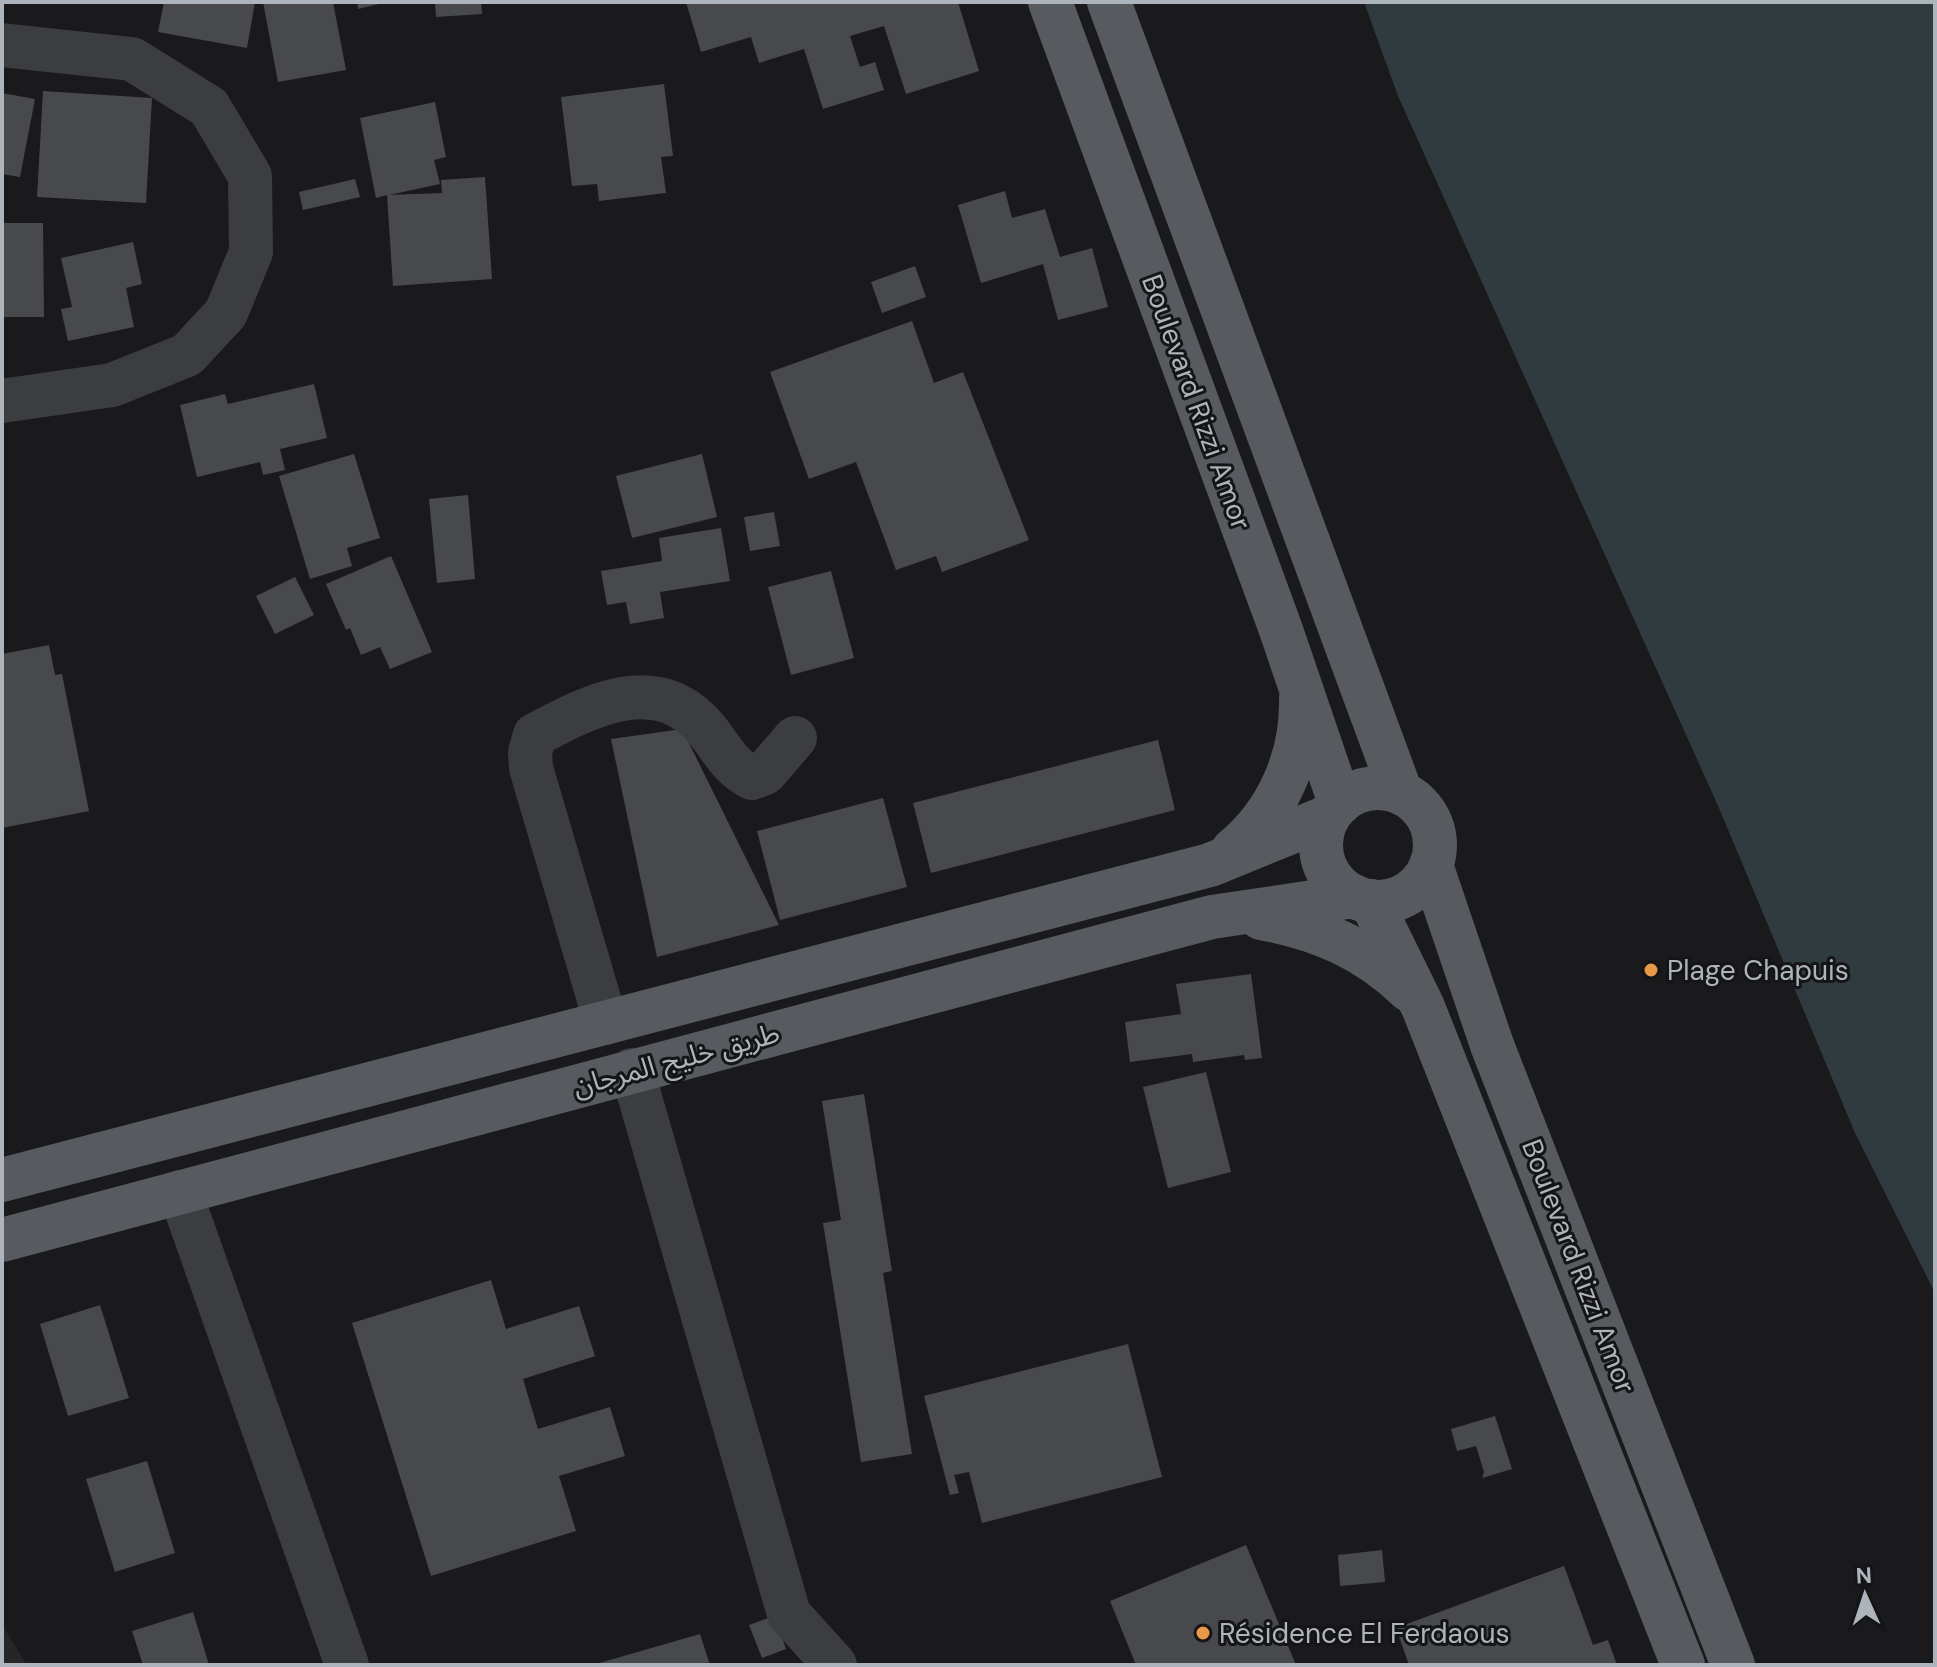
<svg xmlns="http://www.w3.org/2000/svg" width="1937" height="1667" font-family="'DM Sans','Noto Sans Arabic',sans-serif">
	<style>
		.built { fill: #262629 }
		.water { fill: #303b40 }
		.building { fill: #47494c }
		.lines { fill: none; stroke-linecap: round; stroke-linejoin: round }
		.minor { stroke: #3b3d41; stroke-width: 44 }
		.major { stroke: #575b60; stroke-width: 44 }
		.poi-dot { fill: #e89846; stroke: #151517; stroke-width: 3 }
		.labels { text-anchor: middle; stroke-width: 6; stroke-linejoin: round; paint-order: stroke }
		.street-label { font-size: 28px; fill: #adb4bb; stroke: #151517 }
		.poi-label { font-size: 28px; fill: #adb4bb; stroke: #151517; text-anchor: start }
	</style>
	<rect width="100%" height="100%" fill="#1a1a1c"/>
	<!-- built -->
	<polygon class="built" points="2,1625 27,1665 2,1665"/>
	<!-- water -->
	<polygon class="water" points="1364,2 1935,2 1935,1293 1855,1133 1719,808 1398,96"/>
	<!-- building -->
	<g class="building">
		<polygon points="164,2 255,2 247,48 158,32"/>
		<polygon points="263,2 333,2 346,70 278,82"/>
		<polygon points="357,2 383,2 383,3 358,9"/>
		<polygon points="435,2 481,2 482,14 436,17"/>
		<polygon points="686,2 958,2 979,71 906,94 884,26 850,36 860,67 875,62 884,90 823,109 804,49 759,63 751,37 701,52"/>
		<polygon points="664,84 673,156 661,157 666,193 599,201 597,184 572,186 561,97"/>
		<polygon points="43,91 152,98 146,203 37,197"/>
		<polygon points="2,93 35,99 20,177 2,174"/>
		<polygon points="435,102 446,157 434,160 440,184 389,195 442,193 441,180 485,177 492,279 393,286 387,195 376,198 360,118"/>
		<polygon points="355,179 360,197 303,210 299,192"/>
		<polygon points="1005,191 1012,218 1045,209 1060,257 1092,248 1108,307 1058,320 1043,264 981,283 958,205"/>
		<polygon points="2,223 43,223 44,317 2,317"/>
		<polygon points="133,242 142,284 126,288 134,327 68,341 61,309 72,307 61,258"/>
		<polygon points="915,266 926,297 882,313 871,282"/>
		<polygon points="912,321 934,383 963,372 1029,540 942,572 936,556 896,570 856,462 809,479 770,372"/>
		<polygon points="314,384 327,438 280,449 285,470 263,475 260,462 197,477 180,405 225,394 228,404"/>
		<polygon points="354,454 380,538 347,548 352,566 310,579 279,476"/>
		<polygon points="702,454 717,517 632,538 616,476"/>
		<polygon points="468,495 475,579 437,583 429,499"/>
		<polygon points="774,512 780,546 750,551 744,517"/>
		<polygon points="721,528 730,581 660,592 664,618 630,624 626,602 607,605 601,571 662,561 659,538"/>
		<polygon points="391,556 432,652 390,669 380,647 361,655 350,628 346,630 326,584"/>
		<polygon points="831,571 854,658 791,675 768,587"/>
		<polygon points="295,577 314,615 275,634 256,596"/>
		<polygon points="49,645 55,675 62,674 89,811 2,828 2,654"/>
		<polygon points="682,729 779,925 657,957 611,739"/>
		<polygon points="1158,740 1175,810 931,873 913,803"/>
		<polygon points="883,798 907,887 780,920 757,831"/>
		<polygon points="1251,974 1262,1058 1245,1060 1244,1055 1193,1062 1192,1054 1130,1062 1125,1022 1181,1014 1176,984"/>
		<polygon points="1206,1072 1231,1172 1168,1188 1143,1087"/>
		<polygon points="864,1094 892,1271 883,1273 912,1454 861,1462 823,1223 841,1220 822,1101"/>
		<polygon points="491,1280 506,1329 579,1306 595,1356 523,1379 538,1429 610,1407 625,1456 559,1476 576,1531 431,1576 352,1323"/>
		<polygon points="100,1305 129,1398 68,1416 40,1324"/>
		<polygon points="1128,1344 1162,1477 982,1523 969,1472 954,1475 959,1493 950,1495 924,1396"/>
		<polygon points="1495,1416 1512,1469 1482,1478 1484,1472 1476,1446 1457,1451 1451,1429"/>
		<polygon points="147,1461 175,1553 115,1572 86,1479"/>
		<polygon points="1246,1545 1296,1665 1136,1665 1110,1601"/>
		<polygon points="1382,1550 1385,1582 1340,1586 1338,1555"/>
		<polygon points="1564,1566 1593,1645 1608,1640 1617,1665 1409,1665 1396,1628"/>
		<polygon points="193,1612 209,1665 143,1665 132,1631"/>
		<polygon points="774,1616 786,1649 762,1658 749,1625"/>
		<polygon points="700,1634 710,1665 596,1665 596,1664"/>
	</g>
	<g class="lines">
		<!-- minor -->
		<g class="minor">
			<polyline points="2,45 132,59 209,107 250,176 251,252 226,313 187,355 112,385 2,401"/>
			<path d="M606,1023L531,768L530,752L535,735C591,705 658,670 707,730C722,749 730,767 752,778L765,773L795,738"/>
			<polyline points="632,1070 789,1614 835,1665"/>
			<polyline points="180,1192 347,1665"/>
		</g>
		<!-- major -->
		<g class="major">
			<polyline points="1050,2 1281,630 1340,803"/>
			<polyline points="1109,2 1401,793"/>
			<circle cx="1378" cy="845" r="57"/>
			<path d="M1233,850C1278,813 1302,757 1301,699"/>
			<polyline points="1431,865 1492,1045 1733,1665"/>
			<polyline points="1371,901 1423,1007 1683,1665"/>
			<path d="M1261,918C1318,928 1367,949 1409,990"/>
			<polyline points="2,1180 1210,865 1328,817"/>
			<polyline points="2,1240 1212,917 1354,896"/>
		</g>
	</g>
	<!-- markers -->
	<g class="poi-dot">
		<circle cx="1651" cy="970" r="8"/>
		<circle cx="1203" cy="1633" r="8"/>
	</g>
	<g class="labels">
		<!-- street labels -->
		<g class="street-label">
			<text transform="translate(1197 402) rotate(70)" y="10">Boulevard Rizzi Amor</text>
			<text transform="translate(676 1059) rotate(-15)" y="10">طريق خليج المرجان</text>
			<text transform="translate(1579 1266) rotate(69)" y="10">Boulevard Rizzi Amor</text>
		</g>
		<!-- poi labels -->
		<g class="poi-label">
			<text x="1667" y="980">Plage Chapuis</text>
			<text x="1219" y="1643">Résidence El Ferdaous</text>
		</g>
	</g>
	<!-- border -->
	<rect width="1937" height="1667" fill="none" stroke="#adb4bb" stroke-width="8"/>
	<!-- north arrow -->
	<g transform="translate(1865 1595) rotate(357)" stroke="#151517" stroke-width="6" paint-order="stroke">
	<path d="M0-6L14 30L0 20L-14 30Z" fill="#adb4bb"/>
	<text y="-12" font-size="22" font-weight="bold" text-anchor="middle" fill="#adb4bb">N</text>
	</g>
</svg>
